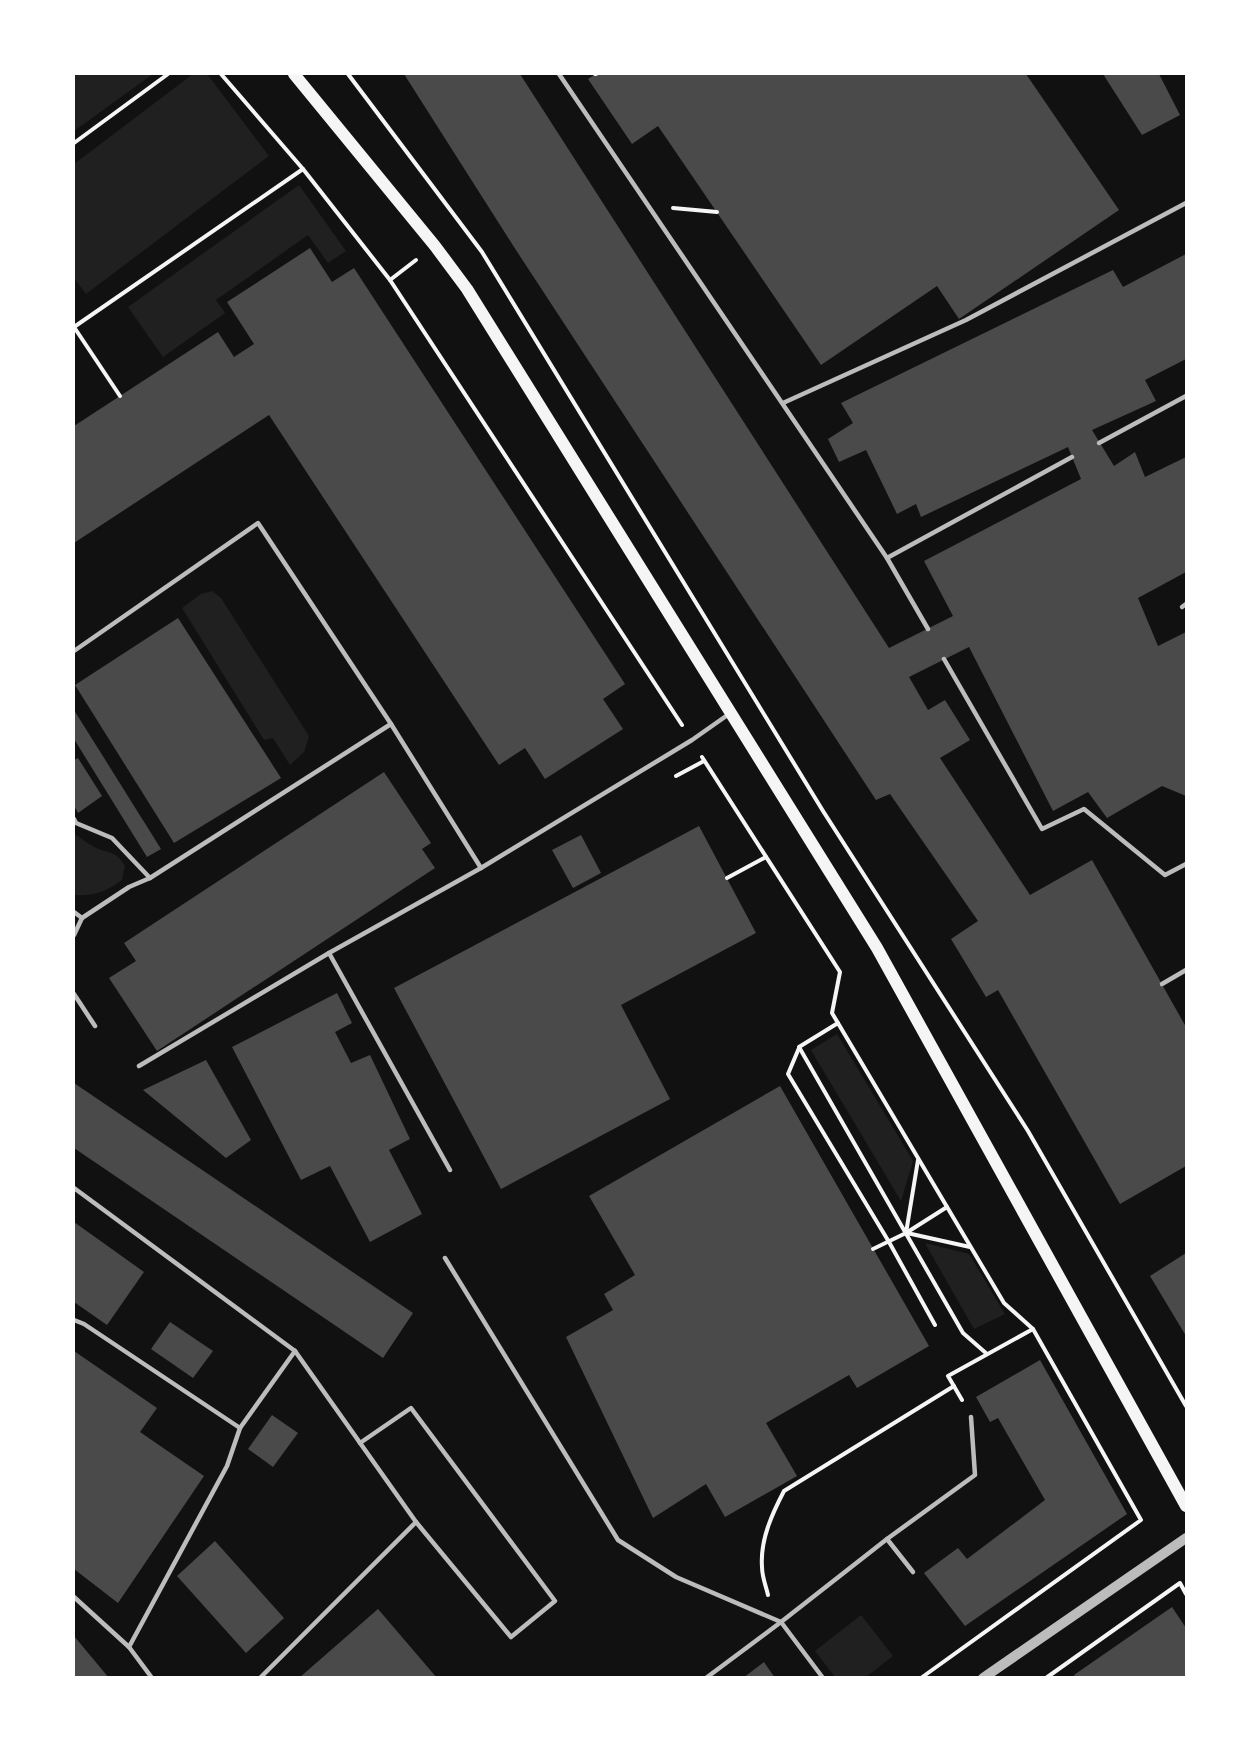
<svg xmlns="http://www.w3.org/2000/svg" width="1260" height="1751" font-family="Barlow,sans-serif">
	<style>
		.green { fill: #202020 }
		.building { fill: #4a4a4a }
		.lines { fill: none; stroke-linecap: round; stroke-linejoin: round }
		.path { stroke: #f5f5f5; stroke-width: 4 }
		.service { stroke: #bcbcbc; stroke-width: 4.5 }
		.tertiary { stroke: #bcbcbc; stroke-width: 10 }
		.secondary { stroke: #f5f5f5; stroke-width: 12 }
	</style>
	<rect width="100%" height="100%" fill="#111"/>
	<!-- green -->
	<g class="green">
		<polygon points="74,74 153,74 74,131"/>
		<polygon points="193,74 207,74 269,156 86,294 74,278 74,164"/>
		<polygon points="299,185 346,251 328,263 308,235 216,300 225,313 163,357 128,307"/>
		<polygon points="212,591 221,598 309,736 304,752 290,765 273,738 264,740 182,608 201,594"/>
		<path d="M74,834C80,837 85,842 91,845C106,855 113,847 125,866L122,880C106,892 94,896 74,895Z"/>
		<polygon points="837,1034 913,1161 901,1201 811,1050"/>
		<polygon points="925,1243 969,1254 1005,1314 974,1329"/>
		<polygon points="861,1615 893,1656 866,1677 835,1677 815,1651"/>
	</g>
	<!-- building -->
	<g class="building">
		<polygon points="404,74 520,74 889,648 953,616 924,561 1081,479 1068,447 921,517 916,504 897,514 866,450 839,462 828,439 853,423 841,403 1113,270 1123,287 1186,254 1186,359 1145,380 1156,401 1092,430 1114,466 1135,452 1145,477 1186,457 1186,572 1138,598 1158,646 1186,632 1186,796 1162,786 1107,818 1088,792 1053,811 969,647 909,677 928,710 945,700 970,740 940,758 1030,895 1092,860 1186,1027 1186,1166 1120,1204 998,990 986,997 951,939 978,921 890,794 876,800 514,247"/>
		<polygon points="596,74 1026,74 1119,210 959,319 937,286 821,365 658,126 632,144 588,79"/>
		<polygon points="1103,74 1159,74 1180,115 1142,135"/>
		<polygon points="310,248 332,282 354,268 625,684 603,699 623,729 545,779 525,748 499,765 269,415 74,543 74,426 218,332 234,357 254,344 227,302"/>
		<polygon points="178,618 281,778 174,843 75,685"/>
		<polygon points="74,710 161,849 147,857 74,739"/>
		<polygon points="78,758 102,796 78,813 74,806 74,760"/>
		<polygon points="384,772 431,843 422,849 435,868 157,1051 109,978 136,961 124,943"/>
		<polygon points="699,826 756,933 621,1005 670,1099 501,1189 394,988"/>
		<polygon points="581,835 601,873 573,888 552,850"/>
		<polygon points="337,993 352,1023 335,1032 351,1063 370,1055 410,1139 389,1150 422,1214 370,1242 330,1166 301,1180 232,1047"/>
		<polygon points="206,1060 251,1140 226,1158 143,1090"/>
		<polygon points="74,1083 413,1313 383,1358 74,1148"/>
		<polygon points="780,1086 929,1346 857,1388 849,1375 766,1423 797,1476 725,1517 706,1484 653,1518 566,1337 613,1310 604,1294 635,1275 589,1196"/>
		<polygon points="74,1222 144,1272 107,1325 74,1302"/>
		<polygon points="1186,1253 1186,1336 1150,1276"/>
		<polygon points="170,1322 213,1351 193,1378 151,1349"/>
		<polygon points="74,1351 157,1408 140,1432 204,1476 118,1603 74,1569"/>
		<polygon points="1040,1360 1127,1514 965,1626 924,1573 958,1548 967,1559 1045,1500 998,1418 990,1422 976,1397"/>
		<polygon points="272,1415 298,1433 273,1467 248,1449"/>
		<polygon points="215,1541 284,1618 246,1653 177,1576"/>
		<polygon points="1172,1607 1186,1628 1186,1678 1076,1678 1074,1675"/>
		<polygon points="378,1609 437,1678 299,1678"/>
		<polygon points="74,1636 109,1678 74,1678"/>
		<polygon points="764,1662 775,1678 743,1678"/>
	</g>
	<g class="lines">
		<!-- path -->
		<g class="path">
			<polyline points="221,74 303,169 390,280 682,725"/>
			<polyline points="348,74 482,252 823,811 1028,1131 1186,1406"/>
			<polyline points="595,74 596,74"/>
			<polyline points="74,143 168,74"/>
			<polyline points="673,208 717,212"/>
			<polyline points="390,280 416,260"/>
			<polyline points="74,327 303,169"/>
			<polyline points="74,327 120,396"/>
			<polyline points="702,757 840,972 832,1013 1004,1303 1033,1329 1141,1520 921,1678"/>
			<polyline points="676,776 704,761"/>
			<polyline points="727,878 766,857"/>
			<polyline points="838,1023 799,1047 963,1333 987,1354"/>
			<polyline points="799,1048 788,1074 889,1242 935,1325"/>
			<polyline points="906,1233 918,1160"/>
			<polyline points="907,1233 970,1247"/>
			<polyline points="873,1249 906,1233 947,1207"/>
			<polyline points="962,1400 948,1376 1033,1329"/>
			<path d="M768,1595C766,1586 762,1577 762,1567C760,1540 772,1514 784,1491L954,1386"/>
			<polyline points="1046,1678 1180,1583 1186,1594"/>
		</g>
		<!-- service -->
		<g class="service">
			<polyline points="559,74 887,558 928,629"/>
			<polyline points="783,403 966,320 1186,203"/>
			<polyline points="1099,443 1186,396"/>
			<polyline points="887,558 1072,457"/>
			<polyline points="1182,607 1186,604"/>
			<polyline points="74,651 258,523 391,724 481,868"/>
			<polyline points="944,659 1042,829 1084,809 1165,875 1186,864"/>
			<polyline points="74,819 76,823 112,838 150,878"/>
			<polyline points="74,912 82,918 129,887 150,878 391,724"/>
			<polyline points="74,935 82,918"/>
			<polyline points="329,953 450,1170"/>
			<polyline points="1162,984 1186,970"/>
			<polyline points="74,994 95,1026"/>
			<polyline points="139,1066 329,953 481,868 692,740 729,714"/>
			<polyline points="74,1188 295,1351 240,1428 84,1324 74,1320"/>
			<polyline points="445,1258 618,1540 676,1577 781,1622 823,1678"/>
			<polyline points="360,1443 411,1408 555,1601 511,1637 416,1522"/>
			<polyline points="887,1539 913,1572"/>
			<polyline points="74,1597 129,1647 152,1678"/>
			<polyline points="129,1647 227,1466 240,1428"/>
			<polyline points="260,1678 416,1522 295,1351"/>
			<polyline points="706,1678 781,1622 887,1539 975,1475 971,1417"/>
		</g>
		<!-- tertiary -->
		<polyline class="tertiary" points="983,1678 1186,1538"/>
		<!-- secondary -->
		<polyline class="secondary" points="294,74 435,246 467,289 877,948 1186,1506"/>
	</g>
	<!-- border -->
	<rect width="1260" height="1751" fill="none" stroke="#ffffff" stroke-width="150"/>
</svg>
